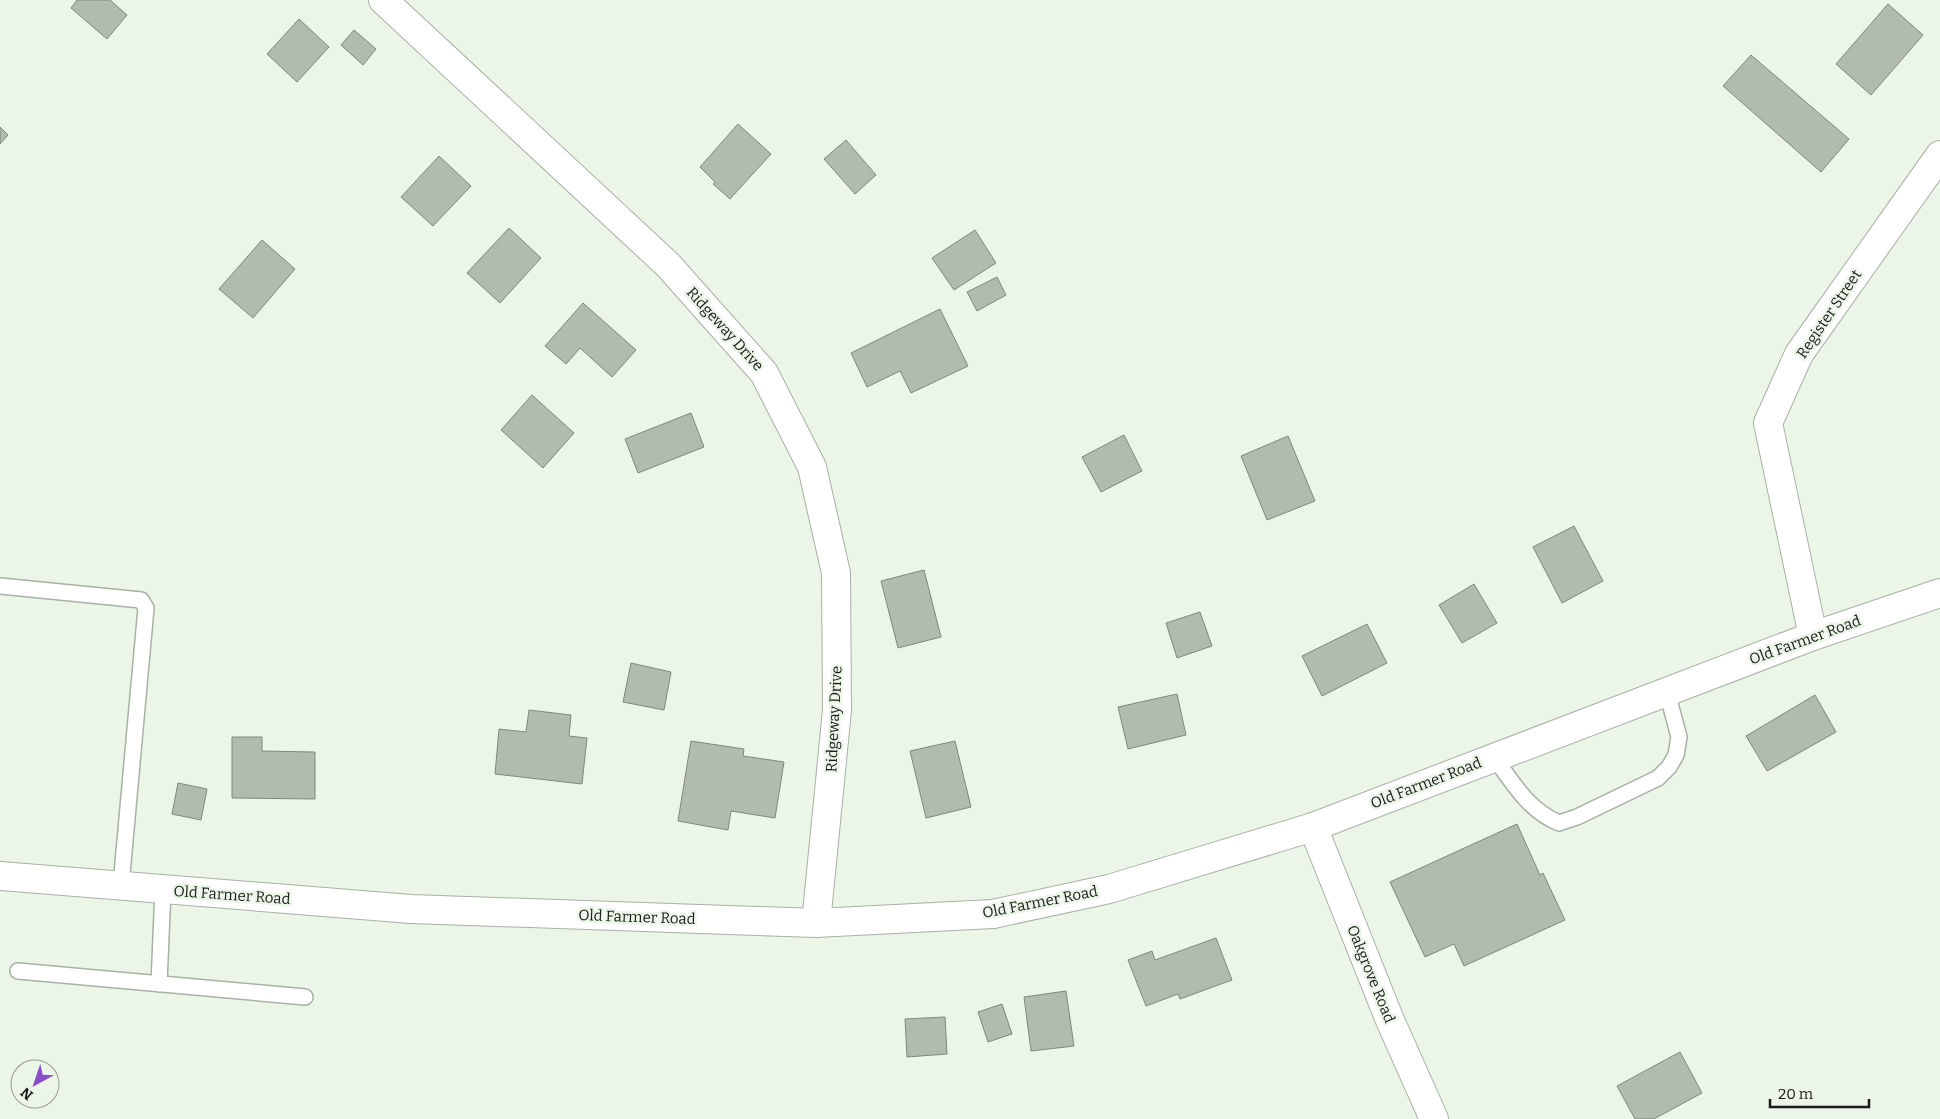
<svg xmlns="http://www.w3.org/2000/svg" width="1940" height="1119" font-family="Bitter,serif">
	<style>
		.building { fill: #b1bbae; stroke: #7f887c }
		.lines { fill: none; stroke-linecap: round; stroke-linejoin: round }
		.service-casing { stroke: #a7b1a5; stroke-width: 18 }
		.minor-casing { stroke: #a7b1a5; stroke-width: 30 }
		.tertiary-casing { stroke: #a7b1a5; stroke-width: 30 }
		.service { stroke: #fff; stroke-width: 15 }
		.minor { stroke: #fff; stroke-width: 28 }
		.tertiary { stroke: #fff; stroke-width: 28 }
		.labels { text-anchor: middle; stroke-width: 5; stroke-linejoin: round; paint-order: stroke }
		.street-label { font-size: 15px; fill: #181b17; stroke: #ebf6e9 }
	</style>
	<rect width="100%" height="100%" fill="#ebf6e9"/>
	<!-- building -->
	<g class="building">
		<polygon points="77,0 110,0 127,15 107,39 71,8"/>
		<polygon points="1888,4 1923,35 1871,95 1836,64"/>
		<polygon points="299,19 329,47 297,82 267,54"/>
		<polygon points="354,30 376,49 363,65 341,45"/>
		<polygon points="1751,55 1849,139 1821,172 1723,86"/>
		<polygon points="738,124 771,154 730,199 713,184 715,182 700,167"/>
		<polygon points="0,127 8,135 0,144"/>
		<polygon points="846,140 876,175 855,194 824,159"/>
		<polygon points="439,156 471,186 433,226 401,197"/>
		<polygon points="509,228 541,258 500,303 467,273"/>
		<polygon points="975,230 996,263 954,290 932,258"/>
		<polygon points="262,240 295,269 253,318 219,289"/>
		<polygon points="997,277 1006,295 977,311 967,292"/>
		<polygon points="583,303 636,350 612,377 580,348 566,364 545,346"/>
		<polygon points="940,309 968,366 911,393 900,371 867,387 851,353"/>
		<polygon points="532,395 574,433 543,468 501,430"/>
		<polygon points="691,413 704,447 638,473 625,439"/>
		<polygon points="1124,435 1142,471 1101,492 1082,457"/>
		<polygon points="1288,436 1315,501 1267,520 1241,456"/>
		<polygon points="1574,526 1603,581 1562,603 1533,547"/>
		<polygon points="924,570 941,637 898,648 881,581"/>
		<polygon points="1474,584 1497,623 1462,643 1439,605"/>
		<polygon points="1200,612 1212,646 1177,658 1166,623"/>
		<polygon points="1367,624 1387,663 1322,696 1302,656"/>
		<polygon points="631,663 671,672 664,710 623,702"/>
		<polygon points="1177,694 1186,735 1128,749 1118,707"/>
		<polygon points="1815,695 1836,732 1767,771 1746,736"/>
		<polygon points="529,710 571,715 569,736 587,738 582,784 495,774 499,729 526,732"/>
		<polygon points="232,737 262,737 262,751 315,752 315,799 232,798"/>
		<polygon points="691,741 744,749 743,756 784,762 775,818 731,811 728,830 678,821"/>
		<polygon points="955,741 971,807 926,818 910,751"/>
		<polygon points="178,783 207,789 201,820 172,814"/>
		<polygon points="1517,824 1540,875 1543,873 1565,920 1464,966 1454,944 1425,957 1390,882"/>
		<polygon points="1216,938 1232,980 1180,999 1178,994 1146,1006 1128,960 1152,951 1155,960"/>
		<polygon points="1066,991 1074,1046 1031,1051 1024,997"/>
		<polygon points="1002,1004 1012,1034 988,1042 978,1012"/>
		<polygon points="945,1017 947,1054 907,1057 905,1019"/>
		<polygon points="1680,1052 1702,1093 1654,1119 1635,1119 1617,1086"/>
	</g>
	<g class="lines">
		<defs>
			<g id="service">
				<polyline points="0,586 141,600 146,608 121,885"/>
				<path d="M1494,757C1513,783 1528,810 1559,823L1577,817L1658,778L1669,767L1676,755L1679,737L1667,692"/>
				<polyline points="18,971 305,997"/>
				<polyline points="159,984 163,889"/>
			</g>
			<g id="minor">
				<polyline points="383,0 668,265 764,373 812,467 836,573 837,710 816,923"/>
				<polyline points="1813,636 1768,423 1799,354 1940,155"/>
				<polyline points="1313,827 1389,1018 1434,1119"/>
			</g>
			<polyline id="tertiary" points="0,876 411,909 816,923 993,914 1109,889 1313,827 1813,636 1940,593"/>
		</defs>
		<!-- service casing -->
		<use href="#service" class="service-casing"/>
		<!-- minor casing -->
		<use href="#minor" class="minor-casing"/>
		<!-- tertiary casing -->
		<use href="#tertiary" class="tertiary-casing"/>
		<!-- service -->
		<use href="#service" class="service"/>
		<!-- minor -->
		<use href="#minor" class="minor"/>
		<!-- tertiary -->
		<use href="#tertiary" class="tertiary"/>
	</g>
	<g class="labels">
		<!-- street labels -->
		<g class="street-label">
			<text transform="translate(1829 314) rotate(-56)" y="5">Register Street</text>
			<text transform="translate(725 329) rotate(48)" y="5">Ridgeway Drive</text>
			<text transform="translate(1805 640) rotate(-20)" y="5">Old Farmer Road</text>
			<text transform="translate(834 719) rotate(-87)" y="5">Ridgeway Drive</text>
			<text transform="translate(1426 783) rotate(-21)" y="5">Old Farmer Road</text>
			<text transform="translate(232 895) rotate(4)" y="5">Old Farmer Road</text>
			<text transform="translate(1040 902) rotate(-11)" y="5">Old Farmer Road</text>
			<text transform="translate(637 917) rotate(2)" y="5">Old Farmer Road</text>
			<text transform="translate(1371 974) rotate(68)" y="5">Oakgrove Road</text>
		</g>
	</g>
	<!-- north arrow -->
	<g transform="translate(35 1084) rotate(220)"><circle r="24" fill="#ebf6e9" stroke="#979e95"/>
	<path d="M0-4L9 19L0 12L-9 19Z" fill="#8a4ec5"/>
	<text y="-8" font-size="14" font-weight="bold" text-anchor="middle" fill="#181b17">N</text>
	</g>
	<!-- scale -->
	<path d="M1770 1099v8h99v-8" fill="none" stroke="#181b17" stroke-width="2.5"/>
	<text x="1778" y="1099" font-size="15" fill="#181b17" stroke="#ebf6e9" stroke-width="4" paint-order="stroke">20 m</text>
</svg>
